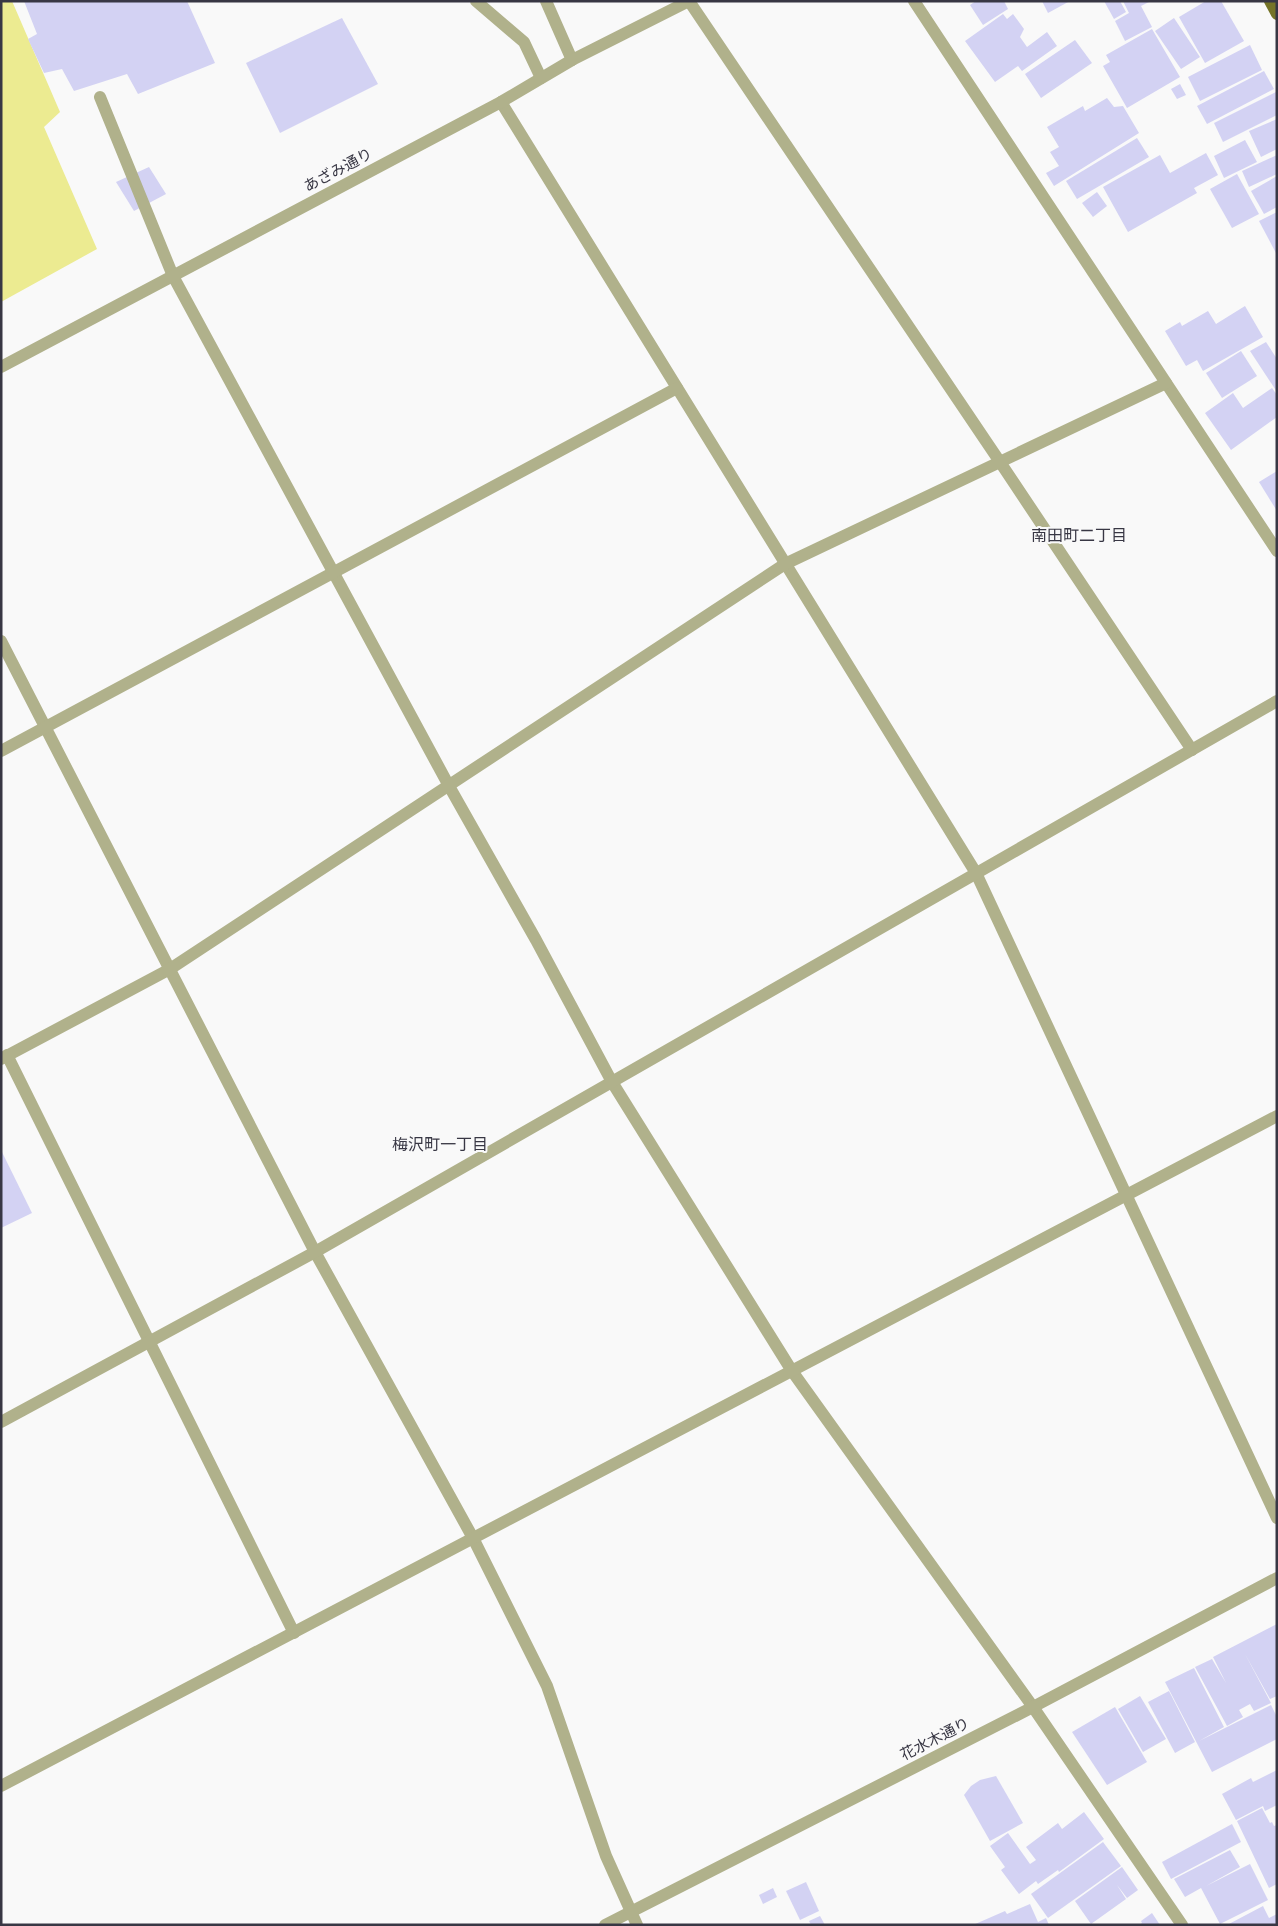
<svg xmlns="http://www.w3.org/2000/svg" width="1278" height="1926" font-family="'Crimson Pro','Noto Sans JP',serif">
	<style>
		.green { fill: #eceb91 }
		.building { fill: #d3d2f3 }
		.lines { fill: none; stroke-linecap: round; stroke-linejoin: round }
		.service { stroke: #b0b18b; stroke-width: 12 }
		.minor { stroke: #b0b18b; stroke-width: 12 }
		.tertiary { stroke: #b0b18b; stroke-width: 12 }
		.primary { stroke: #757427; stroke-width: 12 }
		.labels { text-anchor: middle; stroke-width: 4; stroke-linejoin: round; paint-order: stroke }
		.street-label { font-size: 15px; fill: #383744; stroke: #f9f9f9 }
		.neighbourhood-label { font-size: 16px; fill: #383744; stroke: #f9f9f9 }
	</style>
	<rect width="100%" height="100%" fill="#f9f9f9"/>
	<!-- green -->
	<polygon class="green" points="1,1 12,1 60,112 44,127 97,249 1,302"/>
	<!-- building -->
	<g class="building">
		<polygon points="24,1 187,1 215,63 138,94 127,74 74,91 62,69 44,73 28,39 37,34"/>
		<polygon points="976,1 1004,1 1008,9 983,25 970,5"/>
		<polygon points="1042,1 1070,1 1048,13"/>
		<polygon points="1104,1 1120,1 1126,12 1114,19"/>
		<polygon points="1123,1 1151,1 1141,6 1152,27 1125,41 1115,21 1129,13"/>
		<polygon points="1206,1 1221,1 1244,41 1205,63 1179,17"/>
		<polygon points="1003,14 1007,19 1013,14 1024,29 1020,37 1027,47 1047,32 1057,46 1022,71 1018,66 995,82 965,41"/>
		<polygon points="342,18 378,84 280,133 246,63"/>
		<polygon points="1174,18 1200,57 1181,69 1155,31"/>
		<polygon points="1152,29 1180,77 1127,108 1103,66 1110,62 1106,55"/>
		<polygon points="1075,40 1092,63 1041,98 1025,74"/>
		<polygon points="1250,45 1262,70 1200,101 1188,77"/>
		<polygon points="1264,71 1274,89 1207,124 1197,106"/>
		<polygon points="1180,84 1186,95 1177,99 1171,89"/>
		<polygon points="1276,92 1277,115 1223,142 1214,123"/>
		<polygon points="1107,98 1114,107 1123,106 1139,133 1054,186 1046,173 1059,166 1050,152 1059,147 1047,127 1083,106 1085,111"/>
		<polygon points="1277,119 1277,149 1261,157 1249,131"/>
		<polygon points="1137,138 1149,157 1077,199 1066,181"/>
		<polygon points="1245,140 1257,162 1224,178 1214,156"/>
		<polygon points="1206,153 1218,175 1194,188 1197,193 1128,232 1103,187 1160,155 1170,173"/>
		<polygon points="1277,155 1277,174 1249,187 1242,171"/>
		<polygon points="149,167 166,194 134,211 116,182"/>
		<polygon points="1237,174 1259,214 1232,228 1210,189"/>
		<polygon points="1277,176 1277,207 1264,214 1251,191"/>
		<polygon points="1097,192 1107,206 1093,217 1082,203"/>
		<polygon points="1277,212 1277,255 1259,221"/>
		<polygon points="1245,306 1263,337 1203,371 1197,360 1186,366 1165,331 1180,322 1182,326 1208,311 1216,324"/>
		<polygon points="1266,342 1277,359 1277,392 1250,351"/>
		<polygon points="1241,351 1257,376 1222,398 1206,373"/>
		<polygon points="1272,388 1277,395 1277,417 1231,450 1205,413 1233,393 1243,408"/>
		<polygon points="1277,471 1277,511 1259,482"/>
		<polygon points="1,1150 32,1213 1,1228"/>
		<polygon points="1277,1624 1277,1696 1270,1699 1245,1654 1271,1703 1254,1711 1250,1704 1239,1710 1243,1717 1227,1726 1195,1667 1212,1659 1226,1683 1213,1657"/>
		<polygon points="1194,1668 1224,1727 1199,1741 1271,1705 1277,1717 1277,1739 1212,1772 1165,1682"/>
		<polygon points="1169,1691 1195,1742 1175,1753 1148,1702"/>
		<polygon points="1140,1696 1166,1739 1143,1752 1118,1709"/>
		<polygon points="1115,1707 1147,1762 1107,1785 1072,1732"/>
		<polygon points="1277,1770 1277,1805 1265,1811 1263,1806 1236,1820 1222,1794 1251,1778 1253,1782"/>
		<polygon points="996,1776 1023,1823 990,1841 964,1795 971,1786 980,1780"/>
		<polygon points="1262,1808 1270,1823 1272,1822 1274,1826 1277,1825 1277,1884 1269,1888 1237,1821"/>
		<polygon points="1084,1812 1104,1839 1059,1872 1058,1870 1038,1884 1036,1881 1019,1894 1001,1870 1005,1867 990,1846 1008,1833 1030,1864 1036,1860 1026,1847 1058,1823 1062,1829"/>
		<polygon points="1232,1824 1241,1842 1171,1879 1162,1862"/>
		<polygon points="1103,1842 1121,1866 1048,1918 1031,1894"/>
		<polygon points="1230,1850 1240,1867 1206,1886 1250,1864 1268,1900 1220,1924 1201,1888 1185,1897 1174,1879"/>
		<polygon points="1122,1867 1138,1890 1127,1898 1117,1885 1126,1899 1091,1924 1075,1901"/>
		<polygon points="806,1882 819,1911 800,1920 786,1891"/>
		<polygon points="773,1888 777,1897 763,1904 759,1895"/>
		<polygon points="1030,1904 1038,1922 1046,1918 1049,1925 973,1925 1005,1911 1007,1914"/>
		<polygon points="1263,1906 1269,1918 1277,1914 1277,1925 1227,1925"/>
		<polygon points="1152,1913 1160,1925 1139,1925 1142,1923 1141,1921"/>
		<polygon points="820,1916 825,1925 811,1925 809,1921"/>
	</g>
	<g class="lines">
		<!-- service -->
		<polyline class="service" points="100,97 173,276"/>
		<!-- minor -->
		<g class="minor">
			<polyline points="476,1 524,42 541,78"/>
			<polyline points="546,1 572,60"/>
			<polyline points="689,1 1000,462 1192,750"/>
			<polyline points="914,1 1277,551"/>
			<polyline points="501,102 976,873 1277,1518"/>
			<polyline points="173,276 449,786 536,940 612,1082 792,1371 1033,1707 1182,1925"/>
			<polyline points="1,641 315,1252 473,1538 547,1686 606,1856 637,1925"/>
			<polyline points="1,751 677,388"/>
			<polyline points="7,1055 294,1633"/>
			<polyline points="1,1059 170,969 785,564 1166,383"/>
			<polyline points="1,1422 315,1252 1277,701"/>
			<polyline points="1,1786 1277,1116"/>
		</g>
		<!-- tertiary -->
		<g class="tertiary">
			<polyline points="1,367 501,102 572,60 689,1"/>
			<polyline points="605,1925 1033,1707 1277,1578"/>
		</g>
		<!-- primary -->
		<polyline class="primary" points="1270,1 1277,14"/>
	</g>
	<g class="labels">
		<!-- street labels -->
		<g class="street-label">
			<text transform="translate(338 170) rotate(-28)" y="5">あざみ通り</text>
			<text transform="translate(935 1739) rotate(-27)" y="5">花水木通り</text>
		</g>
		<!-- neighbourhood labels -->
		<g class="neighbourhood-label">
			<text x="1079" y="541">南田町二丁目</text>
			<text x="440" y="1150">梅沢町一丁目</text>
		</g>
	</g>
	<!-- border -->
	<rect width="1278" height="1926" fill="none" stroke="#383744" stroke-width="5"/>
</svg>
